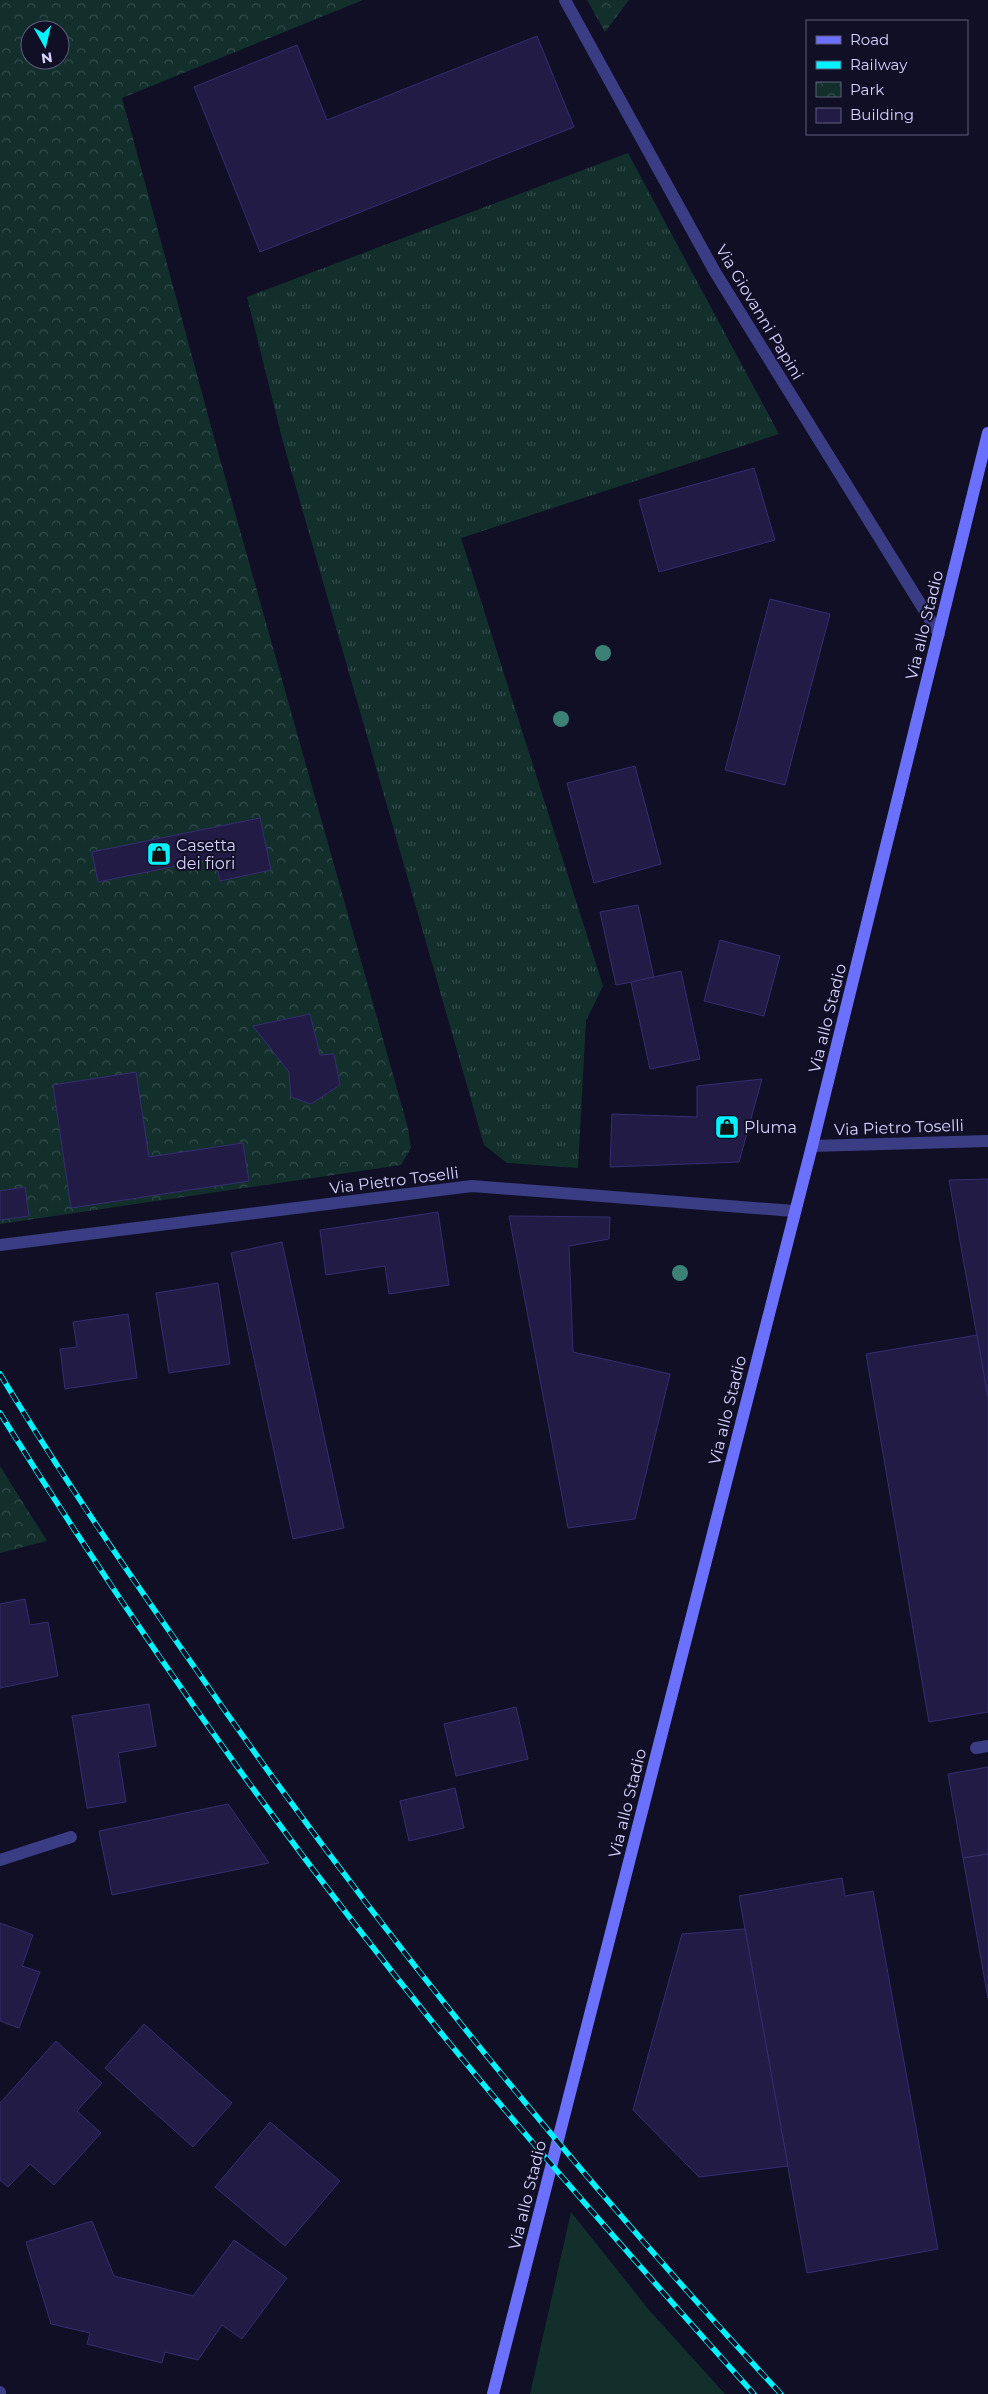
<svg xmlns="http://www.w3.org/2000/svg" width="988" height="2394" font-family="Montserrat,sans-serif">
	<style>
		.grass { fill: url(#grass-tufts) }
		.park { fill: url(#park-crowns); fill-rule: evenodd }
		.garden { fill: #122f2c }
		.building { fill: #211b46; stroke: #362d72 }
		.lines { fill: none; stroke-linecap: round; stroke-linejoin: round }
		.street { stroke: #3a3c84; stroke-width: 12 }
		.secondary { stroke: #6b71fe; stroke-width: 12 }
		.rail-casing { stroke: #01f4fd; stroke-width: 5.5 }
		.rail { stroke: #110f25; stroke-width: 4; stroke-dasharray: 11; stroke-linecap: butt }
		.tree { fill: #3c8175 }
		.labels { text-anchor: middle; stroke-width: 4; stroke-linejoin: round; paint-order: stroke }
		.street-label { font-size: 16px; fill: #d5d3ff; stroke: #110f25 }
		.poi-label { font-size: 16px; fill: #d5d3ff; stroke: #110f25; text-anchor: start }
	</style>
	<defs>
		<pattern id="grass-tufts" width="24" height="20" patternUnits="userSpaceOnUse" patternTransform="scale(1.25)"><rect width="24" height="20" fill="#122f2c"/><path d="M3 7l-1-3M5 7V3M7 7l1-3M15 17l-1-3M17 17v-4M19 17l1-3" fill="none" stroke="#344c4c"/></pattern>
		<pattern id="park-crowns" width="20" height="18" patternUnits="userSpaceOnUse" patternTransform="scale(1.25)"><rect width="20" height="18" fill="#122f2c"/><path d="M2 6a3 3 0 1 1 6 0M12 15a3 3 0 1 1 6 0" fill="none" stroke="#344c4c"/></pattern>
	</defs>
	<rect width="100%" height="100%" fill="#110f25"/>
	<!-- grass -->
	<polygon class="grass" points="628,153 779,434 461,538 603,986 586,1021 578,1168 507,1163 484,1145 283,442 247,297"/>
	<!-- park -->
	<g class="park">
		<path d="M0,0H363L122,98L218,452L408,1128L411,1148L401,1165L0,1224ZM30,30H60V60H30Z"/>
		<polygon points="587,0 629,0 605,32"/>
		<polygon points="0,1466 47,1541 0,1553"/>
	</g>
	<!-- garden -->
	<polygon class="garden" points="571,2212 649,2310 725,2394 530,2394"/>
	<!-- building -->
	<g class="building">
		<polygon points="537,36 574,127 260,252 194,87 297,45 327,120"/>
		<polygon points="754,468 775,540 659,572 639,500"/>
		<polygon points="770,599 830,614 785,785 725,770"/>
		<polygon points="635,766 661,864 594,883 567,783"/>
		<polygon points="260,818 271,870 220,881 215,858 98,882 92,852"/>
		<polygon points="638,905 654,978 616,985 600,912"/>
		<polygon points="720,940 780,956 764,1016 704,1001"/>
		<polygon points="681,971 700,1059 650,1069 631,982"/>
		<polygon points="310,1014 320,1055 334,1054 340,1085 311,1104 291,1097 289,1072 253,1026"/>
		<polygon points="136,1072 149,1157 243,1143 249,1181 71,1208 53,1085"/>
		<polygon points="762,1079 739,1162 610,1167 612,1114 697,1117 697,1086"/>
		<polygon points="988,1179 988,1398 949,1180"/>
		<polygon points="25,1187 29,1216 0,1220 0,1191"/>
		<polygon points="438,1212 449,1285 389,1294 385,1266 326,1275 320,1230"/>
		<polygon points="509,1216 610,1217 609,1239 569,1246 573,1352 670,1374 635,1519 568,1528"/>
		<polygon points="282,1242 344,1528 293,1539 231,1253"/>
		<polygon points="218,1283 230,1364 169,1373 156,1293"/>
		<polygon points="128,1314 137,1378 65,1389 60,1349 77,1347 73,1322"/>
		<polygon points="977,1335 988,1398 988,1712 929,1722 866,1354"/>
		<polygon points="25,1599 30,1625 48,1622 58,1676 0,1688 0,1604"/>
		<polygon points="149,1704 156,1746 118,1753 126,1802 87,1808 72,1716"/>
		<polygon points="516,1707 528,1759 456,1776 444,1724"/>
		<polygon points="988,1767 988,1854 963,1858 948,1774"/>
		<polygon points="455,1788 464,1828 409,1841 400,1801"/>
		<polygon points="228,1804 269,1863 112,1895 99,1831"/>
		<polygon points="988,1854 988,1998 963,1858"/>
		<polygon points="842,1878 845,1896 873,1891 938,2249 807,2273 739,1896"/>
		<polygon points="0,1923 33,1935 22,1966 40,1972 19,2028 0,2021"/>
		<polygon points="745,1929 788,2166 699,2177 633,2110 682,1934"/>
		<polygon points="144,2024 232,2103 193,2147 105,2068"/>
		<polygon points="56,2041 102,2083 77,2111 101,2133 54,2185 30,2164 8,2187 0,2180 0,2103"/>
		<polygon points="270,2122 340,2181 285,2246 215,2187"/>
		<polygon points="92,2221 114,2276 193,2296 234,2240 287,2278 242,2339 222,2325 198,2360 165,2352 162,2363 87,2344 90,2333 51,2324 26,2242"/>
	</g>
	<g class="lines">
		<!-- street -->
		<g class="street">
			<polyline points="565,0 715,272 939,634"/>
			<polyline points="812,1146 988,1141"/>
			<polyline points="0,1245 472,1186 794,1211"/>
			<polyline points="976,1748 988,1746"/>
			<polyline points="0,1860 71,1837"/>
			<polyline points="0,2392 0,2394"/>
		</g>
		<!-- secondary -->
		<polyline class="secondary" points="493,2394 812,1146 988,433"/>
		<defs>
			<g id="rail">
				<path d="M0,1374C60,1474 126,1570 193,1665C371,1922 568,2165 781,2394"/>
				<path d="M0,1413C138,1635 294,1854 460,2056C555,2171 654,2283 754,2394"/>
			</g>
		</defs>
		<!-- rail casing -->
		<use href="#rail" class="rail-casing"/>
		<!-- rail -->
		<use href="#rail" class="rail"/>
	</g>
	<!-- trees -->
	<g class="tree">
		<circle cx="603" cy="653" r="8"/>
		<circle cx="561" cy="719" r="8"/>
		<circle cx="680" cy="1273" r="8"/>
	</g>
	<!-- icons -->
	<defs>
		<symbol id="shop-square" viewBox="-11 -11 22 22"><rect x="-9" y="-9" width="18" height="18" rx="4" fill="#01f4fd" stroke="#110f25"/><path d="M-5-2.5h2.3a2.7 3.5 0 0 1 5.4 0H5L5.5 6h-11ZM-1.5-2.5h3a1.5 2.3 0 0 0-3 0Z" fill="#111"/></symbol>
	</defs>
	<g fill-rule="evenodd">
		<use href="#shop-square" x="145" y="840" width="28" height="28"/>
		<use href="#shop-square" x="713" y="1113" width="28" height="28"/>
	</g>
	<g class="labels">
		<!-- street labels -->
		<g class="street-label">
			<text transform="translate(760 312) rotate(59)" y="6">Via Giovanni Papini</text>
			<text transform="translate(924 625) rotate(-76)" y="6">Via allo Stadio</text>
			<text transform="translate(827 1018) rotate(-76)" y="6">Via allo Stadio</text>
			<text transform="translate(899 1127) rotate(-2)" y="6">Via Pietro Toselli</text>
			<text transform="translate(394 1180) rotate(-7)" y="6">Via Pietro Toselli</text>
			<text transform="translate(727 1410) rotate(-76)" y="6">Via allo Stadio</text>
			<text transform="translate(627 1803) rotate(-76)" y="6">Via allo Stadio</text>
			<text transform="translate(527 2195) rotate(-76)" y="6">Via allo Stadio</text>
		</g>
		<!-- poi labels -->
		<g class="poi-label">
			<text x="176" y="851">Casetta<tspan x="176" dy="18">dei fiori</tspan></text>
			<text x="744" y="1133">Pluma</text>
		</g>
	</g>
	<!-- legend -->
	<rect x="806" y="20" width="162" height="115" fill="#110f25" stroke="#5f5d7c"/>
	<rect x="816" y="36" width="25" height="8" fill="#6b71fe" stroke="#5f5d7c"/>
	<text x="850" y="45" font-size="15" fill="#d5d3ff">Road</text>
	<rect x="816" y="61" width="25" height="8" fill="#01f4fd" stroke="#5f5d7c"/>
	<text x="850" y="70" font-size="15" fill="#d5d3ff">Railway</text>
	<rect x="816" y="82" width="25" height="15" fill="url(#park-crowns)" stroke="#5f5d7c"/>
	<text x="850" y="95" font-size="15" fill="#d5d3ff">Park</text>
	<rect x="816" y="108" width="25" height="15" fill="#211b46" stroke="#5f5d7c"/>
	<text x="850" y="120" font-size="15" fill="#d5d3ff">Building</text>
	<!-- north arrow -->
	<g transform="translate(45 45) rotate(172)"><circle r="24" fill="#110f25" stroke="#5f5d7c"/>
	<path d="M0-4L9 19L0 12L-9 19Z" fill="#01f4fd"/>
	<text y="-8" font-size="14" font-weight="bold" text-anchor="middle" fill="#d5d3ff">N</text>
	</g>
</svg>
